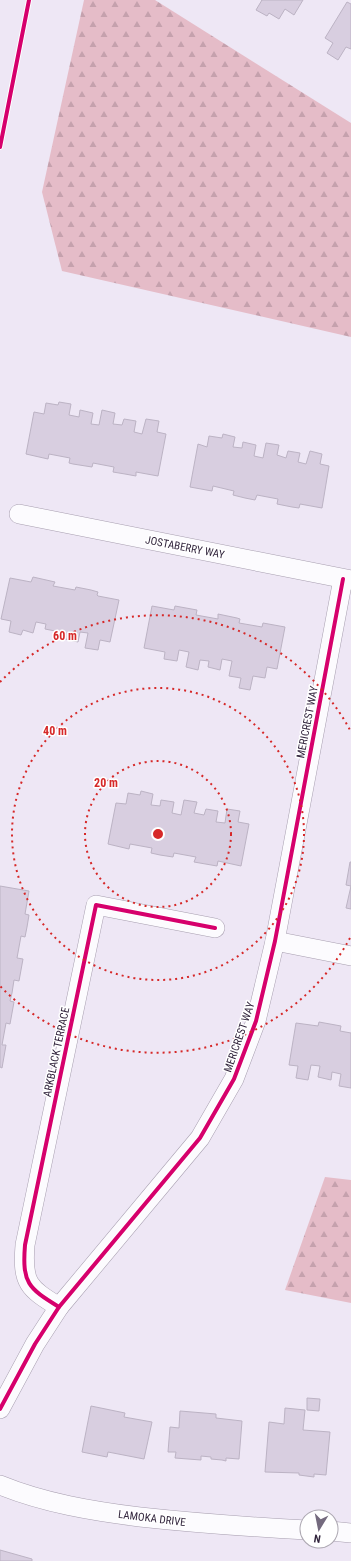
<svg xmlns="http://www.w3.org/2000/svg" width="351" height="1561" font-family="'Roboto Condensed',sans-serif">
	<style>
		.forest { fill: url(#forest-firs) }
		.building { fill: #d8cee0; stroke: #bcb3c4 }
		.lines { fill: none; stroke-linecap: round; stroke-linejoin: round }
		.street-casing { stroke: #a79eaf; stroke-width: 20 }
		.street { stroke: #fcfbfe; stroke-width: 19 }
		.cycleway-casing { stroke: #fff; stroke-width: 6 }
		.cycleway { stroke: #d6006c; stroke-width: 4 }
		.ring { fill: none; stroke: #d62828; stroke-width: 2; stroke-dasharray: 2 4 }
		.labels { text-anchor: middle; stroke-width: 3; stroke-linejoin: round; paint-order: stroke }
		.street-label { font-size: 11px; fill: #33263e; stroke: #fff }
		.centre { fill: #d62828; stroke: #fff; stroke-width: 2 }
		.ring-label { font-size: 12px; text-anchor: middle; font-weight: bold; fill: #d62828; stroke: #fff; stroke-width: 3; stroke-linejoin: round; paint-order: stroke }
	</style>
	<defs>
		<pattern id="forest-firs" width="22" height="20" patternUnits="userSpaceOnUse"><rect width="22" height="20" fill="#e5bcc8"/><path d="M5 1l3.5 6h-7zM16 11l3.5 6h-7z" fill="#c5a1ad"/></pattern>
	</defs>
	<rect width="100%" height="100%" fill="#eee7f5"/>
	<!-- forest -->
	<g class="forest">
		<polygon points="84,0 155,0 351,123 351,337 62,271 42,192"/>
		<polygon points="325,1177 351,1180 351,1303 285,1290"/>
	</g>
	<!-- building -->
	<g class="building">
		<polygon points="262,0 261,0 303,0 294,15 285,9 279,19 269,13 267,16 256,10"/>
		<polygon points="347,2 351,4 351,49 346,47 338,60 327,53 333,43 325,38"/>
		<polygon points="59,402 71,404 69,415 79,417 80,410 93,413 91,424 99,425 102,410 115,413 113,424 122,425 124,419 136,421 134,432 142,434 146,419 159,421 157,432 166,434 158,476 136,472 136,476 125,474 113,472 114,467 93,463 92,467 73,464 69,463 70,458 49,454 48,459 26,454 34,412 44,414 46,403 58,405"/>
		<polygon points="223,434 235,437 233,447 242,448 243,442 256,445 254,456 263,458 266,443 279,445 277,455 286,458 288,451 300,453 298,462 306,464 310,451 322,454 320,464 329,466 322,508 300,504 299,508 292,507 277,504 278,499 257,495 255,500 245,498 233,495 234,491 213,486 212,491 190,487 198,444 207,447 209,436 222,438"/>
		<polygon points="33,577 55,582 53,586 75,590 76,587 91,590 98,592 97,595 98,596 119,600 110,642 100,640 98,650 85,648 88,633 80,632 78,642 65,639 65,633 45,629 46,624 36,622 33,633 23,630 21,635 9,632 11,621 1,619 10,578 31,582"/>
		<polygon points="152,606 174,610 175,606 197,610 196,615 218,619 218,614 237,618 240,619 239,623 262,627 263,623 285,627 277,669 267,667 265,678 253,676 250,690 239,688 241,678 229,676 232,661 222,659 220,670 208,667 209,661 200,660 198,670 186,667 189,652 179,650 177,661 164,659 165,652 144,648"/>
		<polygon points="141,791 153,794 151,805 160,806 161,800 174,802 172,813 181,815 184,800 197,802 194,813 204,815 206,809 218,811 216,822 225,823 227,809 240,811 238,822 249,824 241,866 218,861 217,866 194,862 196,857 174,853 173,857 160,855 151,853 152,848 130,844 129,849 108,844 116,803 126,804 128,793 140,795"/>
		<polygon points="350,862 351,862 351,909 346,908 351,886 346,885"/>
		<polygon points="0,886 29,891 25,914 29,915 27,927 25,937 21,936 17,958 23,959 19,981 14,980 12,993 10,1001 14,1002 10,1024 6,1023 2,1045 6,1045 2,1068 0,1067"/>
		<polygon points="319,1022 341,1026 340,1031 351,1033 351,1088 339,1086 341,1074 332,1072 331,1080 318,1077 320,1066 311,1065 308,1080 296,1078 298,1066 289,1065 296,1023 318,1026"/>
		<polygon points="307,1398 320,1399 319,1411 307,1410"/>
		<polygon points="91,1406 125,1413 124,1417 152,1422 144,1459 108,1452 107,1457 82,1452"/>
		<polygon points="285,1408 305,1410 303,1430 330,1432 326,1475 314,1474 314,1477 299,1475 299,1473 265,1472 269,1422 284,1424"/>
		<polygon points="180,1411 216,1414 216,1418 242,1421 239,1459 226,1458 226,1461 222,1460 211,1459 211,1457 201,1456 201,1460 175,1458 176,1452 168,1452 170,1427 179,1428"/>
		<polygon points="0,1550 32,1559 32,1561 0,1561"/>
	</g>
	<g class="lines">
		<defs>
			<g id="street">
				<polyline points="19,514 351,580"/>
				<polyline points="275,941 351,956"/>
				<path d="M59,1307C28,1288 22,1283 25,1245L96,905L215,928"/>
				<polyline points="0,1409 35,1344 59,1307 200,1138 234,1079 256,1021 275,941 343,579"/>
				<path d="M0,1485C44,1503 92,1511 140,1517C195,1523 251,1527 307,1530"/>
				<polyline points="331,1531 351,1533"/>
			</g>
		</defs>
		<!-- street casing -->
		<use href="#street" class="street-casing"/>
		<!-- street -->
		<use href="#street" class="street"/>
		<defs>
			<g id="cycleway">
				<polyline points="0,147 29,0"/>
				<path d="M59,1307C28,1288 22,1283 25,1245L96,905L215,928"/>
				<polyline points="0,1409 35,1344 59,1307 200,1138 234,1079 256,1021 275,941 343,579"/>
			</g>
		</defs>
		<!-- cycleway casing -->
		<use href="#cycleway" class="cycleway-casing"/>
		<!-- cycleway -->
		<use href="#cycleway" class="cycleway"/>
	</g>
	<!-- distance rings -->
	<g class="ring">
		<circle cx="158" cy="834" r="73"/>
		<circle cx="158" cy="834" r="146"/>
		<path d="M350 938A219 219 0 0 1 0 986M0 682A219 219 0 0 1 350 730"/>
	</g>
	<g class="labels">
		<!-- street labels -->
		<g class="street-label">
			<text transform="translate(185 547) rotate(11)" y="4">JOSTABERRY WAY</text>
			<text transform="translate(307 722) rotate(-79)" y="4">MERICREST WAY</text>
			<text transform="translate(239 1037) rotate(-71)" y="4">MERICREST WAY</text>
			<text transform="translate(56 1052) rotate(-78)" y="4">ARKBLACK TERRACE</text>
			<text transform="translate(152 1518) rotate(7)" y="4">LAMOKA DRIVE</text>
		</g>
	</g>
	<circle cx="158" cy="834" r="6" class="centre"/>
	<g class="ring-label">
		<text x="65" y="640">60 m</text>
		<text x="55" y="735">40 m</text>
		<text x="106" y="787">20 m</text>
	</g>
	<!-- north arrow -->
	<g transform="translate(319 1529) rotate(190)"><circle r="19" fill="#ffffff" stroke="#ada8b2"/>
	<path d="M0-3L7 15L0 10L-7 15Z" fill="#746a7e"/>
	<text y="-6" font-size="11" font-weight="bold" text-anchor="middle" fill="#33263e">N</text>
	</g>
</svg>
